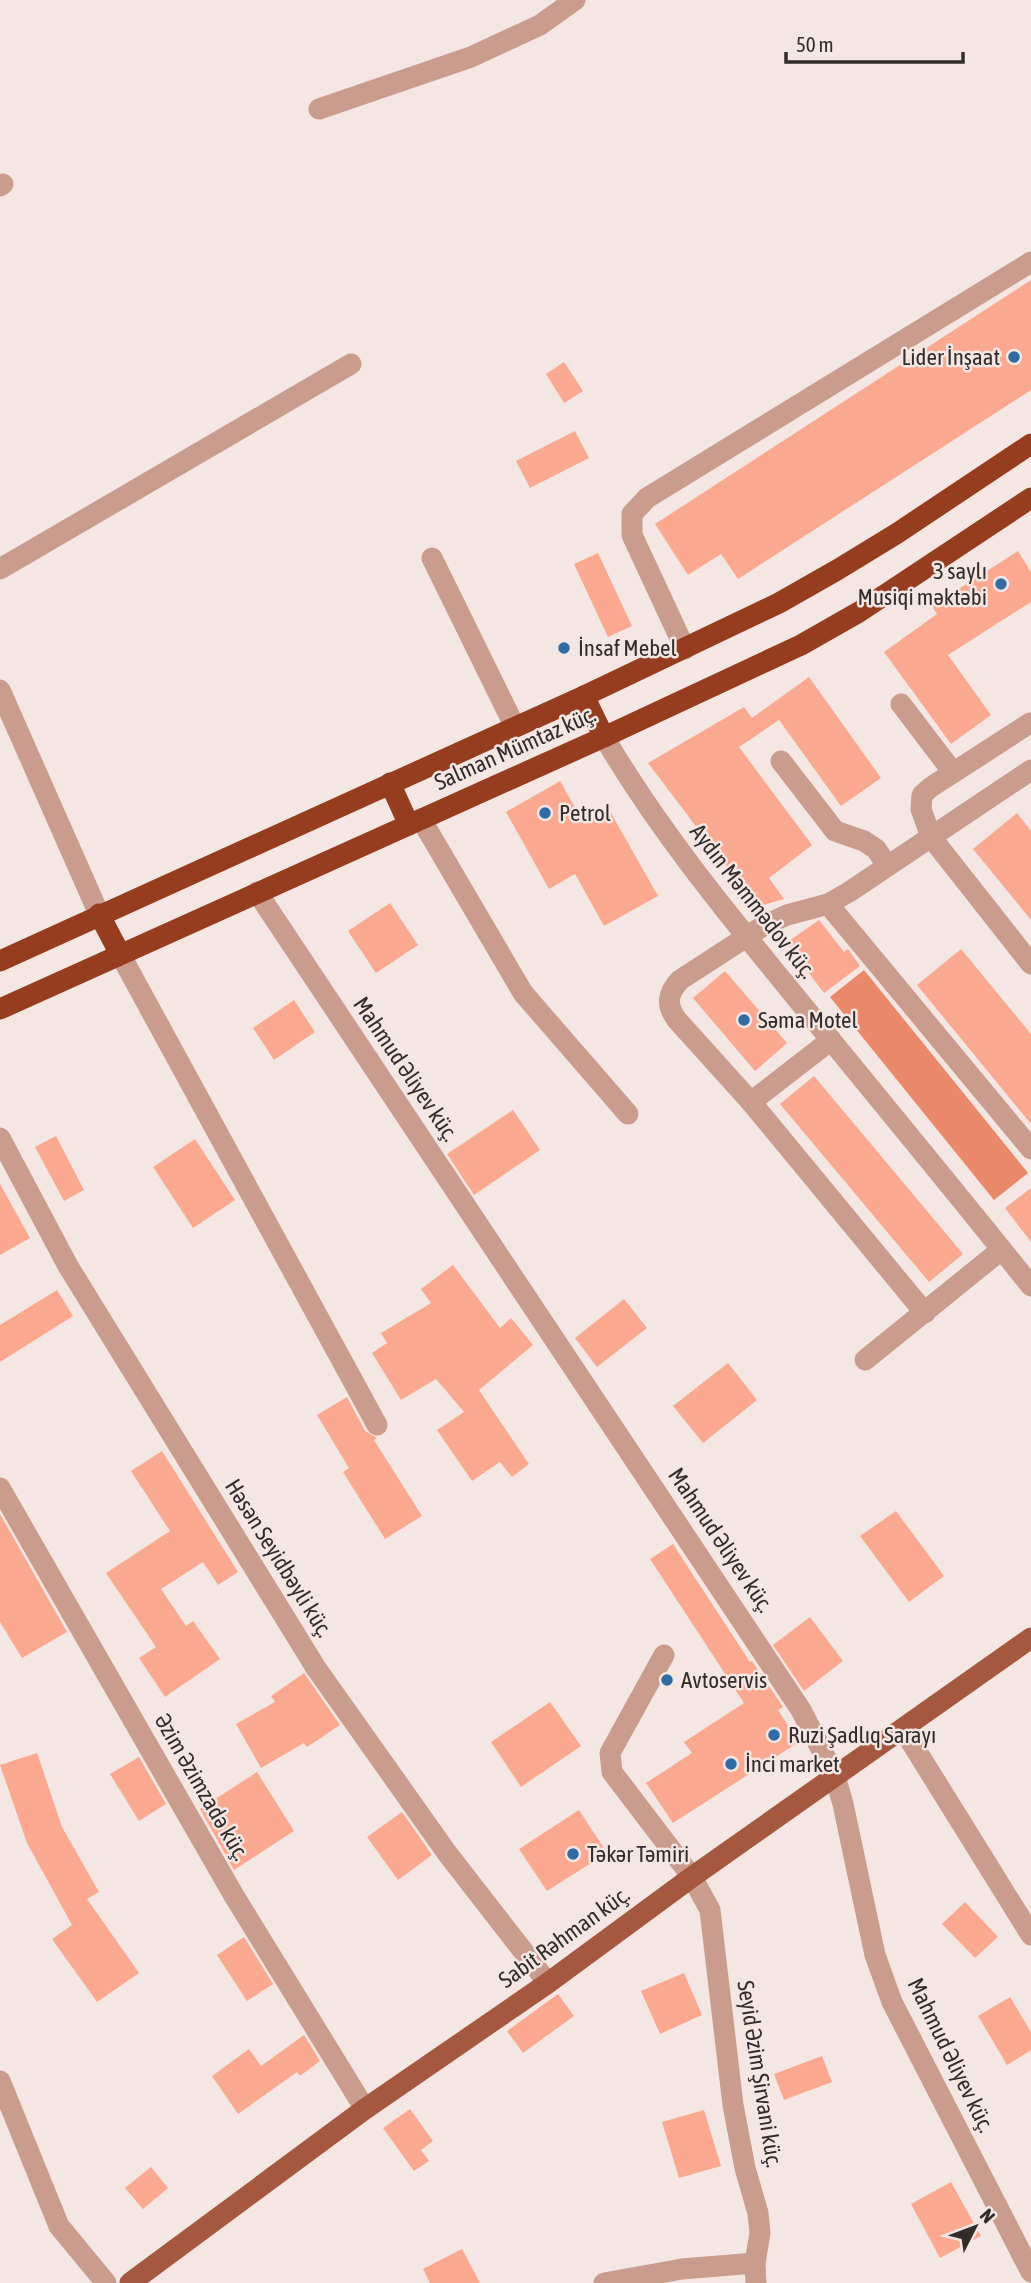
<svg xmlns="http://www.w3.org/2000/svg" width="1031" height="2283" font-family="'Asap Condensed',sans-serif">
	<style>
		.forest { fill: #ea8969 }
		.building { fill: #faa990 }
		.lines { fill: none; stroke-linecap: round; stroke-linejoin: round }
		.minor { stroke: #c99c8e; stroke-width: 21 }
		.major { stroke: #a5583f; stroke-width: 21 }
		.highway { stroke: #973d1f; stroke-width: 21 }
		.poi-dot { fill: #2f6ca3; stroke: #f4e7e3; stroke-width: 2.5 }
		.labels { text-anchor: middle; stroke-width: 5; stroke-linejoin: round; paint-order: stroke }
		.poi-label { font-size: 23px; fill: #322d2b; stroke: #f4e7e3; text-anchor: start }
		.street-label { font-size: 23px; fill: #322d2b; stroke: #f4e7e3 }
	</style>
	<rect width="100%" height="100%" fill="#f4e7e3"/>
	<!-- forest -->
	<polygon class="forest" points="864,970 1028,1173 994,1200 830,997"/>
	<!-- building -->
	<g class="building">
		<polygon points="1031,280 1031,390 738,579 721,554 688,575 655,524"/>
		<polygon points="564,362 583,391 564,403 546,374"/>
		<polygon points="575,431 589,458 530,488 516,461"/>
		<polygon points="1018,551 1031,572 1031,602 948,655 991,715 951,744 884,652 937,614 932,606"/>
		<polygon points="598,553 632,626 608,637 574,564"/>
		<polygon points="809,677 881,778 841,806 779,720 739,747 812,845 769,878 784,899 757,907 648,763 744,707 752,718"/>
		<polygon points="560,781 582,820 607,806 658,896 604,926 575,874 549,889 506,812"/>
		<polygon points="1017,813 1031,831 1031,920 973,849"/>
		<polygon points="390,903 418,945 376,973 348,931"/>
		<polygon points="819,920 844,952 848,949 860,966 824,993 786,943"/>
		<polygon points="961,949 1031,1034 1031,1124 917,985"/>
		<polygon points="725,971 787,1043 755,1071 693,998"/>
		<polygon points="294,1000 315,1032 274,1060 253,1028"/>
		<polygon points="814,1076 963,1254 929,1282 780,1104"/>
		<polygon points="513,1110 540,1150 474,1195 447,1154"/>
		<polygon points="56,1136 84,1190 64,1201 35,1147"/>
		<polygon points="195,1139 235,1200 193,1228 153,1167"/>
		<polygon points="0,1184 30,1238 0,1255"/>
		<polygon points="1031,1188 1031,1242 1005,1208"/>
		<polygon points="453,1265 500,1328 511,1318 533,1345 479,1390 529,1464 512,1477 500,1462 472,1481 437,1430 464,1412 436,1379 401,1400 372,1353 387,1343 381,1333 431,1303 421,1289"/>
		<polygon points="57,1290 73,1316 0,1362 0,1325"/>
		<polygon points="624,1299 647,1328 597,1367 575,1338"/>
		<polygon points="728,1363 757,1400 703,1443 673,1406"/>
		<polygon points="347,1397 365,1431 377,1438 374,1440 422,1516 385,1539 343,1472 349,1468 317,1415"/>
		<polygon points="162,1451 238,1572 218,1585 203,1562 161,1589 186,1626 193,1621 220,1659 165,1697 139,1658 156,1647 106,1573 170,1531 131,1471"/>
		<polygon points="896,1511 944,1576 909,1602 860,1536"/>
		<polygon points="0,1514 67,1632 22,1658 0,1622"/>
		<polygon points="673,1544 750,1662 752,1661 783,1707 778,1710 799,1742 673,1823 646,1783 692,1753 684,1742 744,1703 650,1559"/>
		<polygon points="810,1617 843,1661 804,1691 773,1645"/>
		<polygon points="304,1673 340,1725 307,1747 304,1743 261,1768 236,1724 275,1702 271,1696"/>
		<polygon points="550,1702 581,1746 521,1787 491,1742"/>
		<polygon points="37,1753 62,1827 99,1892 87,1899 139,1973 97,2002 52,1939 72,1925 27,1843 0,1765"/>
		<polygon points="139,1757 166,1804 139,1821 110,1774"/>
		<polygon points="257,1772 294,1831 234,1870 200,1809"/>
		<polygon points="579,1810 607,1853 547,1891 519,1849"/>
		<polygon points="402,1812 432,1855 398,1880 367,1837"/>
		<polygon points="965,1902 998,1937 975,1958 942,1924"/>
		<polygon points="244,1937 273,1984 247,2001 217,1955"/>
		<polygon points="684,1973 702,2015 660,2034 641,1991"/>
		<polygon points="558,1994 574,2016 523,2053 507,2031"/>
		<polygon points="1010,1997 1031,2032 1031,2050 1007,2065 978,2016"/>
		<polygon points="304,2035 320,2061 300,2076 297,2072 238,2114 212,2076 249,2049 261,2066"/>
		<polygon points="822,2056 832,2082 784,2100 774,2074"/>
		<polygon points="410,2109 433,2141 421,2150 429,2161 414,2171 383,2128"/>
		<polygon points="704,2110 721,2166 679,2178 662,2122"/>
		<polygon points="151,2167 168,2188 143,2209 125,2188"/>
		<polygon points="951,2182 981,2236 940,2258 911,2204"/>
		<polygon points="462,2249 480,2283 430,2283 423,2269"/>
	</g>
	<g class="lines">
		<!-- minor -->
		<g class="minor">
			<polyline points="319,109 471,57 540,25 575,0"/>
			<polyline points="0,186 3,184"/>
			<polyline points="432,558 515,727"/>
			<polyline points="0,569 351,364"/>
			<polyline points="685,649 632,535 632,514 647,498 1031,262"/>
			<polyline points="0,690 99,914"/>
			<polyline points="901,704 952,771"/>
			<polyline points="1030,723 931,787 922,795 921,809 931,837 1031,964"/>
			<path d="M604,737C661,834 732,919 803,1006C879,1099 956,1192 1031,1286"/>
			<polyline points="781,761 835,831 864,841 876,849 887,865"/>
			<polyline points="421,819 523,993 628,1114"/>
			<polyline points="257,892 801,1710 835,1776 843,1804 875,1955 892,2002 1031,2272"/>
			<polyline points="828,904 1031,1149"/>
			<polyline points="120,954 377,1425"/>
			<polyline points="751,1102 831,1040"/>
			<polyline points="0,1138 68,1266 316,1668 447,1853 548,1983"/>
			<path d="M925,1313L751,1102L677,1020C666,1005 667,994 680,980L763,926L787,915L828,904L849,892L1031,770"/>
			<polyline points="865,1360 1001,1250"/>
			<polyline points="0,1488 233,1894 365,2109"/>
			<polyline points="664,1655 610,1753 612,1772 692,1877 710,1910 733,2105 745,2168 758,2213 760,2233 755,2263 756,2283"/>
			<polyline points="903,1729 1031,1935"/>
			<polyline points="0,2081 59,2226 106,2283"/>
			<polyline points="604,2283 682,2269 755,2263"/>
		</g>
		<!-- major -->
		<polyline class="major" points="130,2283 365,2109 548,1983 692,1877 1031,1638"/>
		<!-- highway -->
		<g class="highway">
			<polyline points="584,696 604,737"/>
			<polyline points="390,783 409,825"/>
			<polyline points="99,914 120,954"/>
			<polyline points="0,961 584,696 779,603 837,570 896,534 1031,444"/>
			<polyline points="0,1009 604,737 801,645 859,612 1031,498"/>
		</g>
	</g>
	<!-- markers -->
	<g class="poi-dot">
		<circle cx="1014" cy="357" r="7"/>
		<circle cx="1001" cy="584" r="7"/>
		<circle cx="564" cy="648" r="7"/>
		<circle cx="545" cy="813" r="7"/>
		<circle cx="744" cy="1020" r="7"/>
		<circle cx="667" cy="1680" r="7"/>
		<circle cx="774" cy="1735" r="7"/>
		<circle cx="731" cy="1764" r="7"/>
		<circle cx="573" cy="1854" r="7"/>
	</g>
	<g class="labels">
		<!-- poi labels -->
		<g class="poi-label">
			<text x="1000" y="365" text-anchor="end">Lider İnşaat</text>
			<text x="987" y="579" text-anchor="end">3 saylı<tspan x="987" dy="26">Musiqi məktəbi</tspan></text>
			<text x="578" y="656">İnsaf Mebel</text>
			<text x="559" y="821">Petrol</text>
			<text x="758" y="1028">Səma Motel</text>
			<text x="681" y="1688">Avtoservis</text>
			<text x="788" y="1743">Ruzi Şadlıq Sarayı</text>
			<text x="745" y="1772">İnci market</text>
			<text x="587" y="1862">Təkər Təmiri</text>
		</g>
		<!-- street labels -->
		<g class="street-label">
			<text transform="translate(515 748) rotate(-24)" y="8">Salman Mümtaz küç.</text>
			<text transform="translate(753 901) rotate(52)" y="8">Aydın Məmmədov küç.</text>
			<text transform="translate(406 1069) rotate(56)" y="8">Mahmud Əliyev küç.</text>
			<text transform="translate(721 1540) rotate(56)" y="8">Mahmud Əliyev küç.</text>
			<text transform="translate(279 1558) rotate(58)" y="8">Həsən Seyidbəyli küç.</text>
			<text transform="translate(202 1787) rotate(60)" y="8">Əzim Əzimzadə küç.</text>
			<text transform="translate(564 1937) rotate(-36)" y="8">Sabit Rəhman küç.</text>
			<text transform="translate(951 2055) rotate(64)" y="8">Mahmud Əliyev küç.</text>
			<text transform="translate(760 2074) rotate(81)" y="8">Seyid Əzim Şirvani küç.</text>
		</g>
	</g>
	<!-- north arrow -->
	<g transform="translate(975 2227) rotate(48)" stroke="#f4e7e3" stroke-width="5" paint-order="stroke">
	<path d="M0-5L12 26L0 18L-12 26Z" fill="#322d2b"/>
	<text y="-10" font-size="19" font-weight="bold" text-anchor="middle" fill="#322d2b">N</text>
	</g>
	<!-- scale -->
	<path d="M786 52v10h177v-10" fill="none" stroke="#322d2b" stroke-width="3.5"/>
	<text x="796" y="52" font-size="21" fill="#322d2b" stroke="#f4e7e3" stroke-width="5" paint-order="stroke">50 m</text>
</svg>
